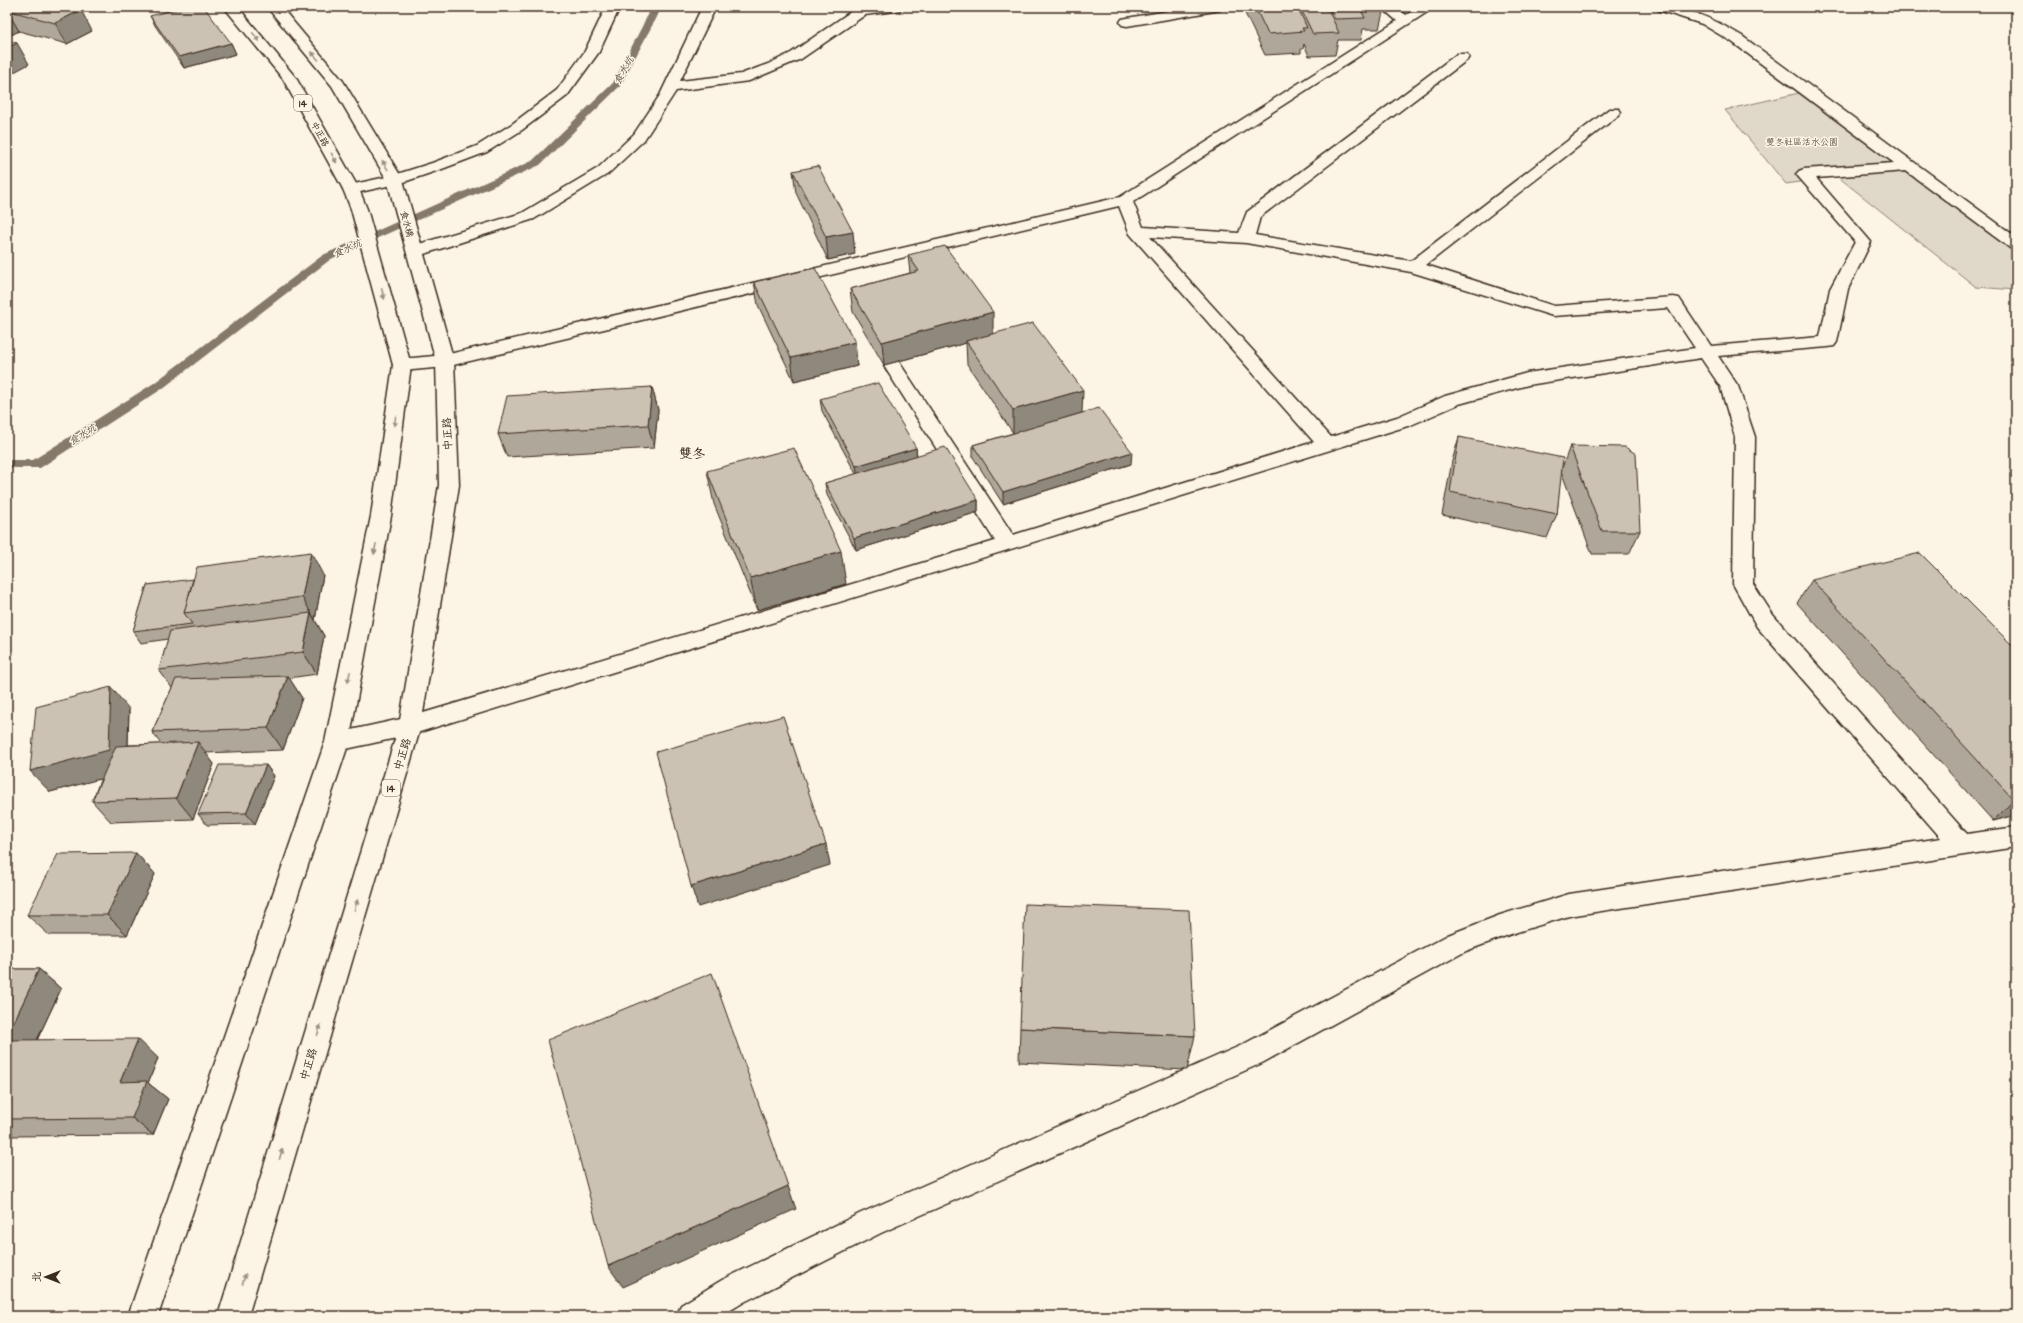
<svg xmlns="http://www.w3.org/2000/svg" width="2023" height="1323" font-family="'Architects Daughter','LXGW WenKai TC',sans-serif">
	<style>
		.green { fill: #e0d8c8; stroke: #8e8173 }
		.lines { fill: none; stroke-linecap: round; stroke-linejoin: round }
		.stream { fill: #85796b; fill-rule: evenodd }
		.minor-casing { stroke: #3b2a1e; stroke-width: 3 }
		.major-casing { stroke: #3b2a1e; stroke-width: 3 }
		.minor { fill: #fcf5e5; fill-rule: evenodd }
		.major { fill: #fcf5e5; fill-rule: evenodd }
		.wall { fill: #afa79a; stroke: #3b2a1e }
		.shaded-wall { fill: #8f887d; stroke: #3b2a1e }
		.building { fill: #ccc2b3; stroke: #3b2a1e }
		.oneway { fill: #9c9082 }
		.labels { text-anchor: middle; stroke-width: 3; stroke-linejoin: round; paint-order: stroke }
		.far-street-label { font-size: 9px; fill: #3b2a1e; stroke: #fcf5e5 }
		.far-park-label { font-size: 9px; fill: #645648; stroke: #fcf5e5 }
		.far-water-label { font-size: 10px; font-style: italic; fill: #605144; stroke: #fcf5e5 }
		.shield { fill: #fcf5e5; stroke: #75675a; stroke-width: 1 }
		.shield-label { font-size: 10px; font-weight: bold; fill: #3b2a1e }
		.street-label { font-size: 11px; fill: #3b2a1e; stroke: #fcf5e5 }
		.quarter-label { font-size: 13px; fill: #3b2a1e; stroke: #fcf5e5 }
	</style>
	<rect width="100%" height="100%" fill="#fcf5e5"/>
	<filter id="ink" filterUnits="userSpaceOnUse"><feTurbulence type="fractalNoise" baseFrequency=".025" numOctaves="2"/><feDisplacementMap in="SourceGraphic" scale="8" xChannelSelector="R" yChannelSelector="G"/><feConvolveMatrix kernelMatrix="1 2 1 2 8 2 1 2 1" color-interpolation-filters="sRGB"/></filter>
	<g filter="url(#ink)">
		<!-- green -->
		<polygon class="green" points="1799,93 2016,247 2016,290 1976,287 1837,176 1786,184 1725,110"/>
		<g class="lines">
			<!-- stream -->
			<polygon class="stream" points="652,7 662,7 620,86 540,165 331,259 162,389 40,468 7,468 7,460 33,460 154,383 323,255 532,161 613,83"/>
			<defs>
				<g id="minor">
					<polygon points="606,7 620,7 599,52 567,96 522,130 487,152 442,169 401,183 351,194 345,192 343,189 345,186 391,176 432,163 477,146 512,124 557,90 585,51"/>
					<polygon points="702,7 716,7 680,81 741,74 768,64 791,53 856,8 902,7 900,10 895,11 865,15 801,59 749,81 676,91 644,140 608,174 534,219 421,255 415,256 409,255 407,251 409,247 522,213 598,168 634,134 660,95"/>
					<polygon points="1191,7 1222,7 1220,10 1215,11 1127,26 1122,25 1120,22 1122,19 1127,18"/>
					<path d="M1381,7H1396L1406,15L1419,7H1435L1133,202L1143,227L1239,233L1247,212L1457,54H1467L1469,57L1467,60L1260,217L1255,235L1411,261L1609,109H1619L1621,112L1619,115L1426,265L1554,306L1673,297L1679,298L1711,346L1820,337L1830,289L1855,242L1796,174L1799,171L1804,169L1894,163L1732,42L1702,24L1658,10L1656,7C1691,7 1713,19 1742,36L2016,237V250L2010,248L1906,171L1816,178L1871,242L1848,289L1837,342L1834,346L1828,347L1718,356L1738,386L1755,437L1753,584L1773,615L1967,834L2016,827V847L1569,916L1511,934L1466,951L1262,1063L881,1233L744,1302L721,1316H677L681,1305L722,1280L861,1213L1242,1045L1448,935L1500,915L1569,894L1941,838L1757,627L1733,584L1735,437L1720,386L1701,358L1528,385L1459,404L1411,425L410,735L337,751L329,749L325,742L329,735L337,733L410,717L995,541L884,366L887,362L893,360L899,362L1013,535L1314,442L1130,234L1119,206L445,367L402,371L396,369L393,365L396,361L402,359L445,355L1120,197L1397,21ZM1150,237L1246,243L1411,272L1553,316L1668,308L1695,348L1527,373L1445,396L1397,417L1331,437Z"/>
				</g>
				<g id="major">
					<polygon points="224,7 238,7 296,78 359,189 367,209 411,365 391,516 349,742 158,1316 128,1316 325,742 371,516 393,365 351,209 343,189 283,79"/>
					<polygon points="267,7 281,7 343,81 403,180 454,361 459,485 421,726 248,1316 218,1316 399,726 439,485 436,361 387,180 332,86"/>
				</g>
			</defs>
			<!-- minor casing -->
			<use href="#minor" class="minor-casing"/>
			<!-- major casing -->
			<use href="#major" class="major-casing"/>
			<!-- minor -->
			<use href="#minor" class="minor"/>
			<!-- major -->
			<use href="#major" class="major"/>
		</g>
		<!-- wall -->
		<g class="wall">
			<polygon points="7,7 92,31 67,44 19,31 7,37"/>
			<polygon points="1242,7 1384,7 1384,8 1379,29 1363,29 1361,40 1338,40 1335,55 1309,56 1304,44 1303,49 1301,49 1301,53 1265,55"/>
			<polygon points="150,16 231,43 236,54 184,68 156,27"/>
			<polygon points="793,171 855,254 828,260 796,193"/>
			<polygon points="908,255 993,334 1082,413 1131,464 1003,504 973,457 973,445 1013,433 967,364 966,343 884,365 853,312 850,289 910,273"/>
			<polygon points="754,282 855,342 857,366 794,381 758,305"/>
			<polygon points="652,387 658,410 654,448 507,457 498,434"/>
			<polygon points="820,399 916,448 917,456 978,500 978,512 856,550 827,495 825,483 856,474 822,411"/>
			<polygon points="1459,437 1562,468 1570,446 1640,531 1629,554 1592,554 1561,471 1557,514 1547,538 1442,515 1452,461"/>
			<polygon points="707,471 846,584 757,610 714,504"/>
			<polygon points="323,575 315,620 324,636 317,674 289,678 302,698 283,750 205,753 214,764 193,819 111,822 92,801 101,778 50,792 129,709 128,745 161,744 152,732 172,688 159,670 168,639 141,643 133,631 147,585"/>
			<polygon points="1812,580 2016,649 2016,815 1993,821 1797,603"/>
			<polygon points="266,765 274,776 255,824 207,825 198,814"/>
			<polygon points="136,853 155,874 127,935 49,935 27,915"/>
			<polygon points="7,969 39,969 61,989 37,1040 158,1058 148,1083 168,1099 153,1135 7,1136"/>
			<polygon points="1020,1028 1195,1036 1187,1070 1019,1062"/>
		</g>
		<!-- shaded-wall -->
		<g class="shaded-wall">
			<polygon points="7,10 19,31 7,37"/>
			<polygon points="81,10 92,31 67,44 55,23"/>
			<polygon points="17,43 29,64 7,76 7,48"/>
			<polygon points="231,43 236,54 184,68 179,57"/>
			<polygon points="853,232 855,254 828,260 826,237"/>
			<polygon points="993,312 993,335 966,341 966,343 884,365 882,342"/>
			<polygon points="855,342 857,366 794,381 791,358"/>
			<polygon points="652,387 658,410 654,448 648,425"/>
			<polygon points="1083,390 1082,413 1013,434 1013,410"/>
			<polygon points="916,448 917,460 858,477 856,466"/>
			<polygon points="1132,452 1131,464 1003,504 1003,492"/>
			<polygon points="978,500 978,512 856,550 854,538"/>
			<polygon points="841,551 846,584 757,610 750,578"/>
			<polygon points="311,552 323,575 315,620 302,597"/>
			<polygon points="311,613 324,636 317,674 303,652"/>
			<polygon points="288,676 302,698 283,750 268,728"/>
			<polygon points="111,687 129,709 127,772 50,792 30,771"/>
			<polygon points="198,742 214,764 193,819 176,798"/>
			<polygon points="266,765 274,776 255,824 246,813"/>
			<polygon points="2014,800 2016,800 2016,815 1993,821"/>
			<polygon points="826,844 830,865 698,907 691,886"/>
			<polygon points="136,853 155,874 127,935 107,915"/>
			<polygon points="39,969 61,989 28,1059 7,1042 7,1036"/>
			<polygon points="138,1039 158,1058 148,1083 168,1099 153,1135 132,1118 120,1082"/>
			<polygon points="788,1186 796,1209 623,1287 608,1266"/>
		</g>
		<!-- building -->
		<g class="building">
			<polygon points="7,7 71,7 81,10 55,23 7,10"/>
			<polygon points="183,7 204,7 231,43 179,57 150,16"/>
			<polygon points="1255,7 1298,7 1307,28 1302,28 1304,31 1268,34"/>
			<polygon points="1300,7 1327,7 1339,33 1313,34"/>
			<polygon points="1329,7 1384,7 1384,8 1360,8 1365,18 1335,19"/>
			<polygon points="7,40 17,43 7,48"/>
			<polygon points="818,166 853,232 826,237 793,171"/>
			<polygon points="945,246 993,312 882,342 850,289 919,271 908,255"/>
			<polygon points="815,268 855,342 791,358 754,282"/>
			<polygon points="1033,323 1083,390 1013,410 966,341"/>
			<polygon points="878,383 916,448 856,466 820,399"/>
			<polygon points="652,387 648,425 498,434 507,396"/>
			<polygon points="1099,408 1132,452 1003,492 973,445"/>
			<polygon points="1459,437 1563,458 1557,514 1450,492"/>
			<polygon points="1570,446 1625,447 1636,454 1640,531 1602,531"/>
			<polygon points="945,447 978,500 854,538 825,483"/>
			<polygon points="794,448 841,551 750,578 707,471"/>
			<polygon points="311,552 302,597 184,613 197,567"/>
			<polygon points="1920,553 2016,649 2016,800 2014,800 1812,580"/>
			<polygon points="193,579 184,613 192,624 133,631 147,585"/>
			<polygon points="311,613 303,652 159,670 170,631"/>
			<polygon points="288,676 268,728 152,732 176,679"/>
			<polygon points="111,687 109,750 30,771 36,707"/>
			<polygon points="783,716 826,844 691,886 656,752"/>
			<polygon points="198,742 176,798 92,801 116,746"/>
			<polygon points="219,765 266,765 246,813 198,814"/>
			<polygon points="136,853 107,915 27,915 58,854"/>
			<polygon points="1025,904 1189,910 1195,1036 1020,1028"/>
			<polygon points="7,969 39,969 7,1036"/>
			<polygon points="712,973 788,1186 608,1266 548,1040"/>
			<polygon points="138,1039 120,1082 147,1081 132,1118 7,1119 7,1040"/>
		</g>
		<!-- one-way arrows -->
		<defs><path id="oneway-solid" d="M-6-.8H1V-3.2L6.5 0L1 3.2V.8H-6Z"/></defs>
		<g class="oneway">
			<use href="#oneway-solid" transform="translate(256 37) rotate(51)"/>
			<use href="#oneway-solid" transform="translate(315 56) rotate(-130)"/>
			<use href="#oneway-solid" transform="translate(334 158) rotate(61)"/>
			<use href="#oneway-solid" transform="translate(385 165) rotate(-121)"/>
			<use href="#oneway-solid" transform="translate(383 294) rotate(75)"/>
			<use href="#oneway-solid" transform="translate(395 421) rotate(98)"/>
			<use href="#oneway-solid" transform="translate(375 549) rotate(101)"/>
			<use href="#oneway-solid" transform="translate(349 677) rotate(101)"/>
			<use href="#oneway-solid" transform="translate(356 905) rotate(-73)"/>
			<use href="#oneway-solid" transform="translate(319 1030) rotate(-73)"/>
			<use href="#oneway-solid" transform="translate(281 1154) rotate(-73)"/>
			<use href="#oneway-solid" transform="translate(244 1279) rotate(-73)"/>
		</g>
	</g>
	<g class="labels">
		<!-- far-street labels -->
		<g class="far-street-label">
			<text transform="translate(320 134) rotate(61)" y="3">中正路</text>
			<text transform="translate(407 224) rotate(75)" y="3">食水橋</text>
		</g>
		<!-- far-park labels -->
		<g class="far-park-label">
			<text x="1802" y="145">雙冬社區活水公園</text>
		</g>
		<!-- far-water labels -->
		<g class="far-water-label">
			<text transform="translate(623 70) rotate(-60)" y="4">食水坑</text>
			<text transform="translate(347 248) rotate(-24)" y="4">食水坑</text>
			<text transform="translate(82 434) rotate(-32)" y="4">食水坑</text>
		</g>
		<!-- shield labels -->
		<g class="shield">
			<rect x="294" y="95" width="18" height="16" rx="3"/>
			<rect x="382" y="780" width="18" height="16" rx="3"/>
		</g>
		<g class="shield-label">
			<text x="303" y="107">14</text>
			<text x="391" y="792">14</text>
		</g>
		<!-- street labels -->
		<g class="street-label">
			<text transform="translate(447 434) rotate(-92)" y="4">中正路</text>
			<text transform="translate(402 754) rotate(-73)" y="4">中正路</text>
			<text transform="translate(308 1064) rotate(-73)" y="4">中正路</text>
		</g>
		<!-- quarter labels -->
		<g class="quarter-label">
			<text x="692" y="458">雙冬</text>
		</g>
	</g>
	<!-- margin -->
	<rect width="2023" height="1323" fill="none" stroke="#fcf5e5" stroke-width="24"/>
	<rect x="12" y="12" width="1999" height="1299" fill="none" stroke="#3b2a1e" stroke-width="1.5" filter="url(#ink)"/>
	<!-- north arrow -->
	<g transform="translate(46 1277) rotate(270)" stroke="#fcf5e5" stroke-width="3" paint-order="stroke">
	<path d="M0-3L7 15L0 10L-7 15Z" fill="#3b2a1e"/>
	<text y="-6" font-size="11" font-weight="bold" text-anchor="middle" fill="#3b2a1e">北</text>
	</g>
</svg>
